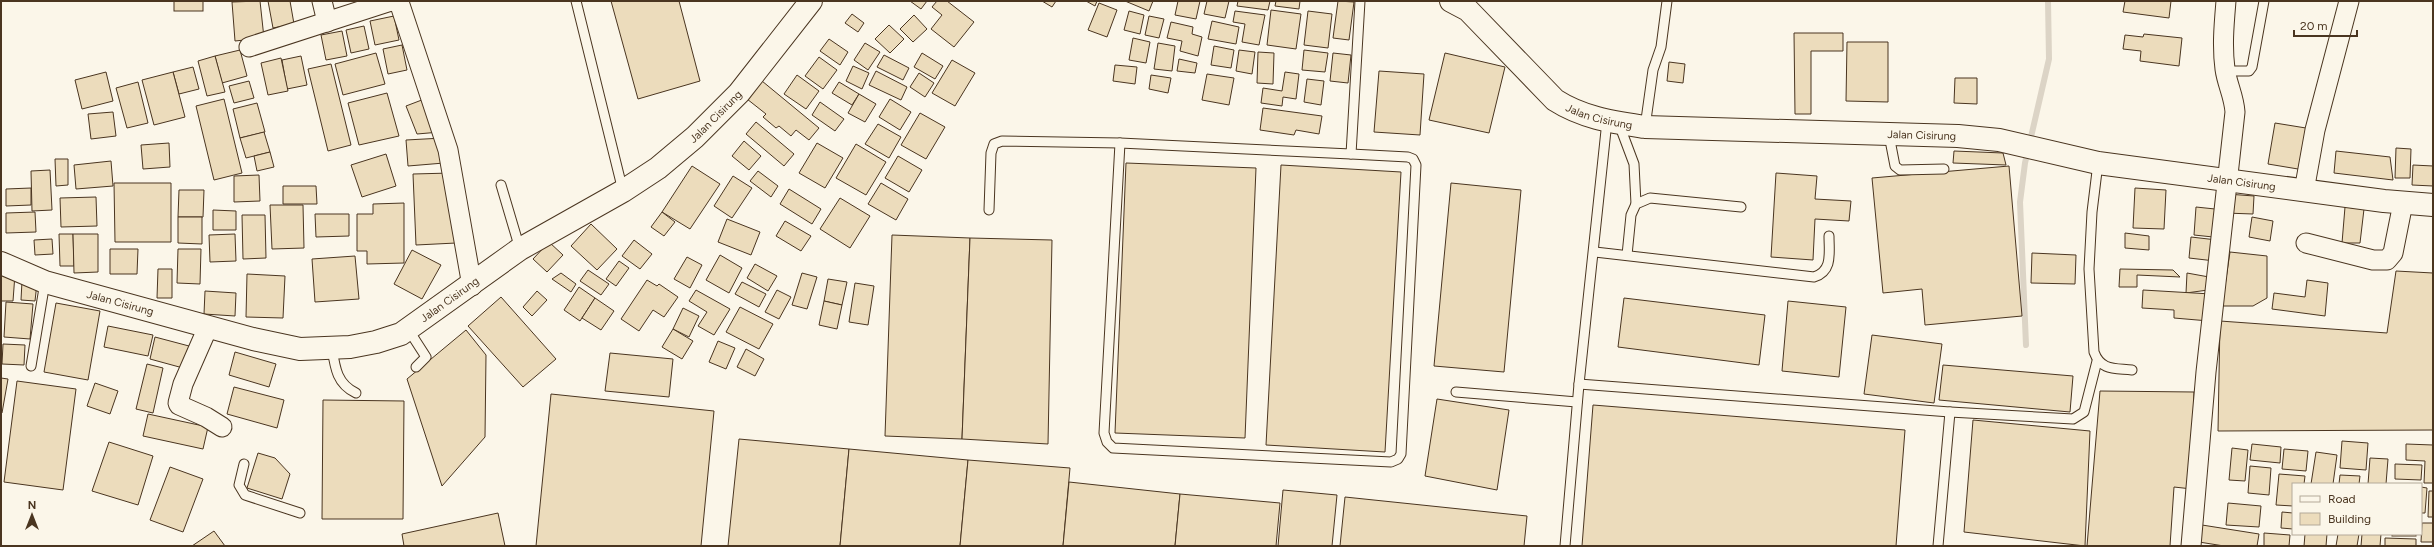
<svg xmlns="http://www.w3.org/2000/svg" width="2434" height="547" font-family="Figtree,sans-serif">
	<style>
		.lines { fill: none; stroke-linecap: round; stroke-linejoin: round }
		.stream { stroke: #dcd4c6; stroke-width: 6 }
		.building { fill: #ecdcbc; stroke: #4a3520 }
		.service-casing { stroke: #4a3520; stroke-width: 11 }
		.minor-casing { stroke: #4a3520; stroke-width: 21 }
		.secondary-casing { stroke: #4a3520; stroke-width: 24 }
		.service { stroke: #fbf6e9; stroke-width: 9 }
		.minor { stroke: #fbf6e9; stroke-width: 19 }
		.secondary { stroke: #fbf6e9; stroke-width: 22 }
		.labels { text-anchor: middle; stroke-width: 3; stroke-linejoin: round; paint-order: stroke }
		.street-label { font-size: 11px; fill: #4a3520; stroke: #fbf6e9 }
	</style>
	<rect width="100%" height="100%" fill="#fbf6e9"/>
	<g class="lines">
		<!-- stream -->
		<polyline class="stream" points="2026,345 2020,202 2025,163 2049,59 2048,1"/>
	</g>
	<!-- building -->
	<g class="building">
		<rect x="174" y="1" width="29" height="10"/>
		<polygon points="260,1 264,38 235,41 232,2"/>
		<polygon points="268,1 290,1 294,24 273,28"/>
		<polygon points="611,1 679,1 700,81 638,99"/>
		<polygon points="910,1 927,1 921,9"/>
		<polygon points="937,1 947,1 974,22 954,47 931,29 942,15 932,7"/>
		<polygon points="1042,1 1056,1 1052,7"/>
		<polygon points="1086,1 1097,1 1095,6"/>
		<polygon points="1125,1 1153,1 1149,11"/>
		<polygon points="1178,1 1200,1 1196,19 1175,15"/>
		<polygon points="1207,1 1229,1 1225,18 1204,14"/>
		<polygon points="1238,1 1270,1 1268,10 1237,6"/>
		<polygon points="1276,1 1300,1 1299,9 1275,6"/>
		<polygon points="1338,1 1354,2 1349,40 1333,38"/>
		<polygon points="2125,1 2171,1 2169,18 2123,12"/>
		<polygon points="1099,3 1117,10 1107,37 1088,30"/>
		<polygon points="1271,10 1301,14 1296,49 1267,45"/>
		<polygon points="1129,11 1144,15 1140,34 1124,30"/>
		<polygon points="1235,11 1265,15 1259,45 1242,42 1245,24 1233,22"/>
		<polygon points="1308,11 1332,14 1328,48 1304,45"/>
		<polygon points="852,14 864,23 858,32 845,23"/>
		<polygon points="914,15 927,29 913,42 900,29"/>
		<polygon points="394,16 399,40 375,45 370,21"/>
		<polygon points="1149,16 1164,19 1159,38 1145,35"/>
		<polygon points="1212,21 1239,27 1236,44 1208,39"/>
		<polygon points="1171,22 1193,27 1192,34 1202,37 1198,56 1180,51 1182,41 1167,38"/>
		<polygon points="889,25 904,39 890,53 875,39"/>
		<polygon points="364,26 369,49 351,53 346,30"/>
		<polygon points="342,31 347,56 326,60 321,35"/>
		<polygon points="1794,33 1843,33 1843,51 1811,51 1811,114 1795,114"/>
		<polygon points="2144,34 2182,38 2179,66 2140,61 2141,51 2123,49 2125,35 2143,37"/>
		<polygon points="1133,38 1150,42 1146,63 1129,60"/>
		<polygon points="829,39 848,52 840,65 820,51"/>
		<polygon points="1847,42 1888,42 1888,102 1846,101"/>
		<polygon points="865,43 880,52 868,70 854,60"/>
		<polygon points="1158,43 1175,46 1172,71 1154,69"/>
		<polygon points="402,45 407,70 388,74 383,49"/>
		<polygon points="1214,46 1234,50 1231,68 1211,65"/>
		<polygon points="240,50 247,76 222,83 215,56"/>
		<polygon points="1239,50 1255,52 1252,74 1236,71"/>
		<polygon points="1304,50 1328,53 1325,72 1302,70"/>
		<polygon points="1258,52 1274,53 1273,84 1257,83"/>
		<polygon points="376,53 385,84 343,95 335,64"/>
		<polygon points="922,53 943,66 935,79 914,67"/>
		<polygon points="1333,53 1351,55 1348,83 1330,81"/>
		<polygon points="1445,53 1505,67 1489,133 1429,120"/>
		<polygon points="884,55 909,68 903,80 877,67"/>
		<polygon points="215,56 225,92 207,96 198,61"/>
		<polygon points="301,56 307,85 287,89 282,60"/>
		<polygon points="819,57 837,70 823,89 805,76"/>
		<polygon points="281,58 288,91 268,95 261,63"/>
		<polygon points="1179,59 1197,63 1195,73 1177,71"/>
		<polygon points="952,60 975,73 955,106 932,93"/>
		<polygon points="1669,62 1685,64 1683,83 1667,81"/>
		<polygon points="331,64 351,145 328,151 308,69"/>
		<polygon points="1115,65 1137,67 1135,84 1113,81"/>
		<polygon points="853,66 869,73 862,89 846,81"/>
		<polygon points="193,67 199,89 179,94 173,72"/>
		<polygon points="876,71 907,87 901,100 869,85"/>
		<polygon points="1379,71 1424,74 1420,135 1374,132"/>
		<polygon points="106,72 113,101 82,109 75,80"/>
		<polygon points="173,72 185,117 154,125 142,80"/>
		<polygon points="1285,72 1299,74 1296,99 1283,97 1282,106 1261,103 1263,88 1282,91"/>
		<polygon points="919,73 934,83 925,97 910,87"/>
		<polygon points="1207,74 1234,78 1229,105 1202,100"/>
		<polygon points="797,75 819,91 806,109 784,94"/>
		<polygon points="1151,75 1171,78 1168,93 1149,89"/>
		<polygon points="1955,78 1977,78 1977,104 1954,103"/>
		<polygon points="1307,79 1324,81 1321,105 1304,102"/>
		<polygon points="249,81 254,98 234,103 229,86"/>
		<polygon points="762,81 819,128 809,140 796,130 791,136 779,126 776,128 763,117 766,114 747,99"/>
		<polygon points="138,82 148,123 127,128 116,88"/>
		<polygon points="839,82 859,94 852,105 832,93"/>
		<polygon points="387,93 399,136 359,145 348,103"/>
		<polygon points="859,94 876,104 865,122 848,113"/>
		<polygon points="427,98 440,132 417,134 406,106"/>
		<polygon points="224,99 242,173 214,180 196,106"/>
		<polygon points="890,99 911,112 900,130 879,117"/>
		<polygon points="820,102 844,119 835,131 812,115"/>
		<polygon points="257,103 265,132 240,138 233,109"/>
		<polygon points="1263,108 1322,116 1319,134 1296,130 1294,135 1260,130"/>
		<polygon points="113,112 116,136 91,139 88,114"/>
		<polygon points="920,113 945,127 926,159 901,145"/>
		<polygon points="756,122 794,154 784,166 746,134"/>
		<polygon points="2275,123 2312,129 2304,170 2268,164"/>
		<polygon points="878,124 901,137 889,158 865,144"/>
		<polygon points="264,132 270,152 246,158 240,138"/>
		<polygon points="443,138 444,163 408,166 406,140"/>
		<polygon points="744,141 761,156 749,170 732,156"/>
		<polygon points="169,143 170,167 143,169 141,145"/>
		<polygon points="817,143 843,158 825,188 799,173"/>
		<polygon points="856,144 886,162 866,195 836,178"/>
		<polygon points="2396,148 2411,149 2410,178 2395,178"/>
		<polygon points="1954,151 2003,153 2006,165 1953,163"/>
		<polygon points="2336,151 2390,157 2393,180 2334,173"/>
		<polygon points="270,152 274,167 257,171 254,156"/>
		<polygon points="386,154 396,186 362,197 351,165"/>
		<polygon points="898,156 922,170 909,192 885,178"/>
		<polygon points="55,159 68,159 68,185 56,186"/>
		<polygon points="111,161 113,186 76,189 74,165"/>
		<polygon points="1126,163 1256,168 1245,438 1115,433"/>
		<polygon points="1281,165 1401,172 1385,452 1266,445"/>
		<polygon points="2413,165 2433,166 2433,186 2412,185"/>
		<polygon points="692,166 720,184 690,229 662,212"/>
		<polygon points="2009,166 2022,316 1925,325 1922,289 1883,293 1872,178"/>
		<polygon points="50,170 52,210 32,211 31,171"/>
		<polygon points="758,171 778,186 771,197 750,181"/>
		<polygon points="451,173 456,243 416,245 413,174"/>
		<polygon points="1776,173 1817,176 1815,199 1851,201 1849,221 1815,219 1813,260 1771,257"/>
		<polygon points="259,175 260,201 234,202 234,176"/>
		<polygon points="733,176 752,188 732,218 714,206"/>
		<polygon points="114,183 171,183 171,242 115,242"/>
		<polygon points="881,183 908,199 896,220 868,204"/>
		<polygon points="1451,183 1521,190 1504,372 1434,366"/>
		<polygon points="283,186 316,186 317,204 283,204"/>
		<polygon points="31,188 31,205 6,206 6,189"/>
		<polygon points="2135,188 2166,190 2164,229 2133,228"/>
		<polygon points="789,189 821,209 812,224 780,204"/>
		<polygon points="179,190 204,190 203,217 178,217"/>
		<polygon points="2227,194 2254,196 2253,214 2225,213"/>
		<polygon points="96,197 97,226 61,227 60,198"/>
		<polygon points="840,198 870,216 850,248 820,229"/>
		<polygon points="404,203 404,263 367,264 367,251 357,251 357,214 373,214 373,204"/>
		<polygon points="270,205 303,205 304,248 272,249"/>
		<polygon points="2196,207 2215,209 2213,237 2194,235"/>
		<polygon points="2345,207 2364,209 2360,243 2342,243"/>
		<polygon points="213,210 236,211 236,230 213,230"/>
		<polygon points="35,212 36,232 6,233 6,213"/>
		<polygon points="662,212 675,222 664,236 651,227"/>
		<polygon points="315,214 349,214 349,236 316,237"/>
		<polygon points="242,215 265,215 266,258 243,259"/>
		<polygon points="178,217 202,217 202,244 178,243"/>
		<polygon points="2252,217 2273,221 2270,241 2249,237"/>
		<polygon points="727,219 760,232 751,255 718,242"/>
		<polygon points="785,221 811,236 801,251 776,236"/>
		<polygon points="591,224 617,249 597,270 571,246"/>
		<polygon points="2125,233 2149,236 2149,250 2125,248"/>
		<polygon points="59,234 73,234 74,266 60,266"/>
		<polygon points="73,234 98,234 98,272 74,273"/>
		<polygon points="235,234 236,261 210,262 209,235"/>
		<polygon points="892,235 970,238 962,439 885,436"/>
		<polygon points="2191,237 2217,240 2215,261 2189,258"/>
		<polygon points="970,238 1052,240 1048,444 962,439"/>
		<polygon points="52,239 53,254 35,255 34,240"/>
		<polygon points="634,240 652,254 640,269 622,256"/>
		<polygon points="549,242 563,255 547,272 533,259"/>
		<polygon points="110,249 138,249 137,274 110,274"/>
		<polygon points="178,249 201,249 200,284 177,283"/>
		<polygon points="412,250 441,265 422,299 394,284"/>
		<polygon points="2230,252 2267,256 2267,298 2253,306 2222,306"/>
		<polygon points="2032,253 2076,255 2075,284 2031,283"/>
		<polygon points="720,255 742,268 729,293 706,280"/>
		<polygon points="355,256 359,299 315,302 312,259"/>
		<polygon points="687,257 702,265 690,288 674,279"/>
		<polygon points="619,261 629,268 616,286 606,279"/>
		<polygon points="755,264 777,276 768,291 747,278"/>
		<polygon points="158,269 172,269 172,298 157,298"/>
		<polygon points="2120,269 2173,270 2180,277 2137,275 2137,287 2119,287"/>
		<polygon points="588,270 609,284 601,295 580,281"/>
		<polygon points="2396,271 2433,273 2433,430 2218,431 2220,321 2387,333"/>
		<polygon points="1,273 15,274 13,301 1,301"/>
		<polygon points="561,273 576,284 571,292 552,279"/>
		<polygon points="802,273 817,277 807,309 792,305"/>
		<polygon points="2187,273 2209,277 2208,290 2186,293"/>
		<polygon points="247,274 285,276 283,318 246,317"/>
		<polygon points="828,279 847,282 842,305 824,301"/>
		<polygon points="647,280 657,286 659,284 678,297 664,317 653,310 639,331 621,319"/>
		<polygon points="2307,280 2328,283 2325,316 2272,309 2274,293 2305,297"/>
		<polygon points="22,281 37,283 35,301 21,300"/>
		<polygon points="742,282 766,294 759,307 735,294"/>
		<polygon points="855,283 874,286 868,325 849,322"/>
		<polygon points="579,287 595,298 580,321 564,310"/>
		<polygon points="696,290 730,309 714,335 698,326 707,312 689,301"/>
		<polygon points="777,290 791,297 779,319 765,312"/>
		<polygon points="2143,290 2211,294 2209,321 2174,318 2174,310 2142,308"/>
		<polygon points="205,291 236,293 235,316 204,314"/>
		<polygon points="537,291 547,300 532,316 523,307"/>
		<polygon points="501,297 556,359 523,387 468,326"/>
		<polygon points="595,298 614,311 601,330 582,318"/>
		<polygon points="1624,298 1765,315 1759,365 1618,347"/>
		<polygon points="824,301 842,305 837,329 819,325"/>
		<polygon points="1788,301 1846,307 1839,377 1782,371"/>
		<polygon points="6,302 33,304 30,339 4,337"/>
		<polygon points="56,303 100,311 88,380 44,372"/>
		<polygon points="740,307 773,324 759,349 726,332"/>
		<polygon points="683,308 699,316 689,337 673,329"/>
		<polygon points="108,326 153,335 148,356 104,347"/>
		<polygon points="673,329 693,341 682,359 662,347"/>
		<polygon points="466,330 486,355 485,437 442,486 407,379"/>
		<polygon points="1872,335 1942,344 1934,403 1864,394"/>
		<polygon points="155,337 189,346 183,368 150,359"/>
		<polygon points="718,341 735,348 726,369 709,362"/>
		<polygon points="3,344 25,345 24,365 2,364"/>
		<polygon points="746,349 764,359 755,376 737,367"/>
		<polygon points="235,352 276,364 269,387 229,375"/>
		<polygon points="610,353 673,359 669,397 605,391"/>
		<polygon points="147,364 163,368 153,413 136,409"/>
		<polygon points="1943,365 2073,376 2070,412 1939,400"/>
		<polygon points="1,378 8,379 2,413 1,413"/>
		<polygon points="17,381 76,389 63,490 4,482"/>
		<polygon points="95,383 118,391 110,414 87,406"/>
		<polygon points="234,387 284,400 277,428 227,414"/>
		<polygon points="2100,391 2194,392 2192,489 2174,487 2170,546 2087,546"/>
		<polygon points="551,394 714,411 701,546 536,546"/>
		<polygon points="1437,399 1509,410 1497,490 1425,476"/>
		<polygon points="323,400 404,401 403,519 322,519"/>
		<polygon points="1593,405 1905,430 1896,546 1582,546"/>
		<polygon points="148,414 208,427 203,449 143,436"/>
		<polygon points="1973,420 2090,431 2085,546 1964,532"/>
		<polygon points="739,439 849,449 840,546 728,546"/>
		<polygon points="2342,441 2368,443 2366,470 2340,468"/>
		<polygon points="109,442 153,456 138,505 92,491"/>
		<polygon points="2252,444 2281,447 2280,463 2250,460"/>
		<polygon points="2406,444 2433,445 2433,483 2424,483 2425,461 2406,460"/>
		<polygon points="2232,448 2248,450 2245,481 2229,480"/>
		<polygon points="849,449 968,460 960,546 840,546"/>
		<polygon points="2284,449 2308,451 2306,471 2282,469"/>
		<polygon points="2316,452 2337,455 2333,484 2311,484"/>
		<polygon points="258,453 275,458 290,474 282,499 247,488"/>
		<polygon points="2370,458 2388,459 2386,484 2368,484"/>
		<polygon points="968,460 1070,468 1063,546 960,546"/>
		<polygon points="2395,464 2422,465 2421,480 2395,479"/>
		<polygon points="2250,466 2271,468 2269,495 2248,493"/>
		<polygon points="170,467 203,479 183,532 150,520"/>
		<polygon points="2279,474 2305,476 2304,484 2293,484 2293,506 2276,505"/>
		<polygon points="2340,475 2360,476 2359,484 2339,484"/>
		<polygon points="1069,482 1180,494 1175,546 1063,546"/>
		<polygon points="2421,487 2427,488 2425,513 2421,513"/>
		<polygon points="1283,490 1337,495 1332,546 1278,546"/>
		<polygon points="2429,491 2433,491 2433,517 2428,517"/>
		<polygon points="1180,494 1280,503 1276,546 1175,546"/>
		<polygon points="1345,497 1527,516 1524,546 1340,546"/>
		<polygon points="2228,503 2261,506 2259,527 2226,525"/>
		<polygon points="2282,512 2293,513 2293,529 2281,528"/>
		<polygon points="498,513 505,546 404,546 402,534"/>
		<polygon points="2422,523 2433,523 2433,542 2421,542"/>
		<polygon points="2202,525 2259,534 2257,546 2224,546 2199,542"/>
		<polygon points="214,531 225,546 192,546"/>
		<polygon points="2264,533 2290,535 2289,546 2264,546"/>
		<polygon points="2305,534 2327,534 2326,546 2304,546"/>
		<polygon points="2338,534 2359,534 2357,546 2336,546"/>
		<polygon points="2362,534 2381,534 2380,546 2361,546"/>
		<rect x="2392" y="534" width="24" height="2"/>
		<polygon points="2385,538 2416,539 2416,546 2385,546"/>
	</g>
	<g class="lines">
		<defs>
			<g id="service">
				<polyline points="576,1 623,191"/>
				<polyline points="2225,71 2249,71 2252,67 2264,1"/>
				<polyline points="1619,124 1634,164 1636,204"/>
				<polyline points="1645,127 1653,70 1661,47 1667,1"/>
				<polyline points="1889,135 1895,166 1900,170 1944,169"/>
				<polyline points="1120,143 1104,433 1107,442 1113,448 1391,462 1398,459 1401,454 1416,165 1413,159 1408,157 1351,154"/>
				<path d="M2098,163L2092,212L2089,269L2094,352C2101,371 2115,368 2132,370"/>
				<polyline points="501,185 520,249"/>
				<polyline points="989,210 991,153 994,144 1002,141 1120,143 1351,154 1360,1"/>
				<path d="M1595,252L1814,277C1833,271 1829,253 1829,236"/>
				<polyline points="1627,255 1631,215 1636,204 1650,198 1741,207"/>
				<polyline points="408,329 426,357 416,367"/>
				<path d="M332,348C335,368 337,384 356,393"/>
				<polyline points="31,366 45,282"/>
				<polyline points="1579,384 1950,412 2073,419 2084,412 2097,361"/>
				<polyline points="1456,392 1577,402"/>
				<polyline points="244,464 239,485 245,495 300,513"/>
				<polyline points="1565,546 1579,384 1607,121"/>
				<polyline points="1938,546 1950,412"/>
			</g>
			<g id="minor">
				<polyline points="322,1 327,22"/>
				<polyline points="394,1 400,5 448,150 472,286"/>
				<polyline points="249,47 391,1"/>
				<polyline points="2304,191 2315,130 2349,1"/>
				<polyline points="2306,243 2373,260 2387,260 2393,253 2403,203"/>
				<polyline points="208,327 183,384 178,403 179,405 206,417 222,427"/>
				<path d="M2191,546L2206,372L2235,112C2234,96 2227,84 2225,69C2222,46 2224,25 2226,1"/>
			</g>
			<g id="secondary">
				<path id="s1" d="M1451,1L1468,10L1555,100C1583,118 1613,122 1645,127L1958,136L1999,140L2098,163L2384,201L2433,205"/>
				<path id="s2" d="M1,263L45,282L253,339L300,349L350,347L376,342L401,334L520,249L623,191L658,168L695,137L739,93L811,1"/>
			</g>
		</defs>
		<!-- service casing -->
		<use href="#service" class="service-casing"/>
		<!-- minor casing -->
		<use href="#minor" class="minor-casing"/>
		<!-- secondary casing -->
		<use href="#secondary" class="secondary-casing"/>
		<!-- service -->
		<use href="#service" class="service"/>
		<!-- minor -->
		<use href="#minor" class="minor"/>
		<!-- secondary -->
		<use href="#secondary" class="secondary"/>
	</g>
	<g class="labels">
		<!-- street labels -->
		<g class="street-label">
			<text dy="4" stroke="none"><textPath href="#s1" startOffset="192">Jalan Cisirung</textPath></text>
			<text dy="4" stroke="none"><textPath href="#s2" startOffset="798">Jalan Cisirung</textPath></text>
			<text dy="4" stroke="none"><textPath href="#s1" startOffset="516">Jalan Cisirung</textPath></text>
			<text dy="4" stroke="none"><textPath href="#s1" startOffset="840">Jalan Cisirung</textPath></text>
			<text dy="4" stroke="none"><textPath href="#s2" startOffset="474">Jalan Cisirung</textPath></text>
			<text dy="4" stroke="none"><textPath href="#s2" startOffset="126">Jalan Cisirung</textPath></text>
		</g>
	</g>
	<!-- border -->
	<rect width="2434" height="547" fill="none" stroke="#4a3520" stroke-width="4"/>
	<!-- legend -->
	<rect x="2292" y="483" width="130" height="52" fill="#fbf6e9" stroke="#b4a999"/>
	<rect x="2300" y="496" width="20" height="6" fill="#fbf6e9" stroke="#b4a999"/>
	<text x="2328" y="503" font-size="12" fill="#4a3520">Road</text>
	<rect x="2300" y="513" width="20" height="12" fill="#ecdcbc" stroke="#b4a999"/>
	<text x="2328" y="523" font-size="12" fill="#4a3520">Building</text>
	<!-- north arrow -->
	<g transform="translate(32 515)" stroke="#fbf6e9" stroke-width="3" paint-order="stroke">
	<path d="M0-3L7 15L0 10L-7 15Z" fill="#4a3520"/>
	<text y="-6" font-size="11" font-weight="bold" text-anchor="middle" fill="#4a3520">N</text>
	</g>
	<!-- scale -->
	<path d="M2294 30v6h63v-6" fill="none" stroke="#4a3520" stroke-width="2"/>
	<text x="2300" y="30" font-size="12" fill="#4a3520" stroke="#fbf6e9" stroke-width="3" paint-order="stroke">20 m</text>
</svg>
